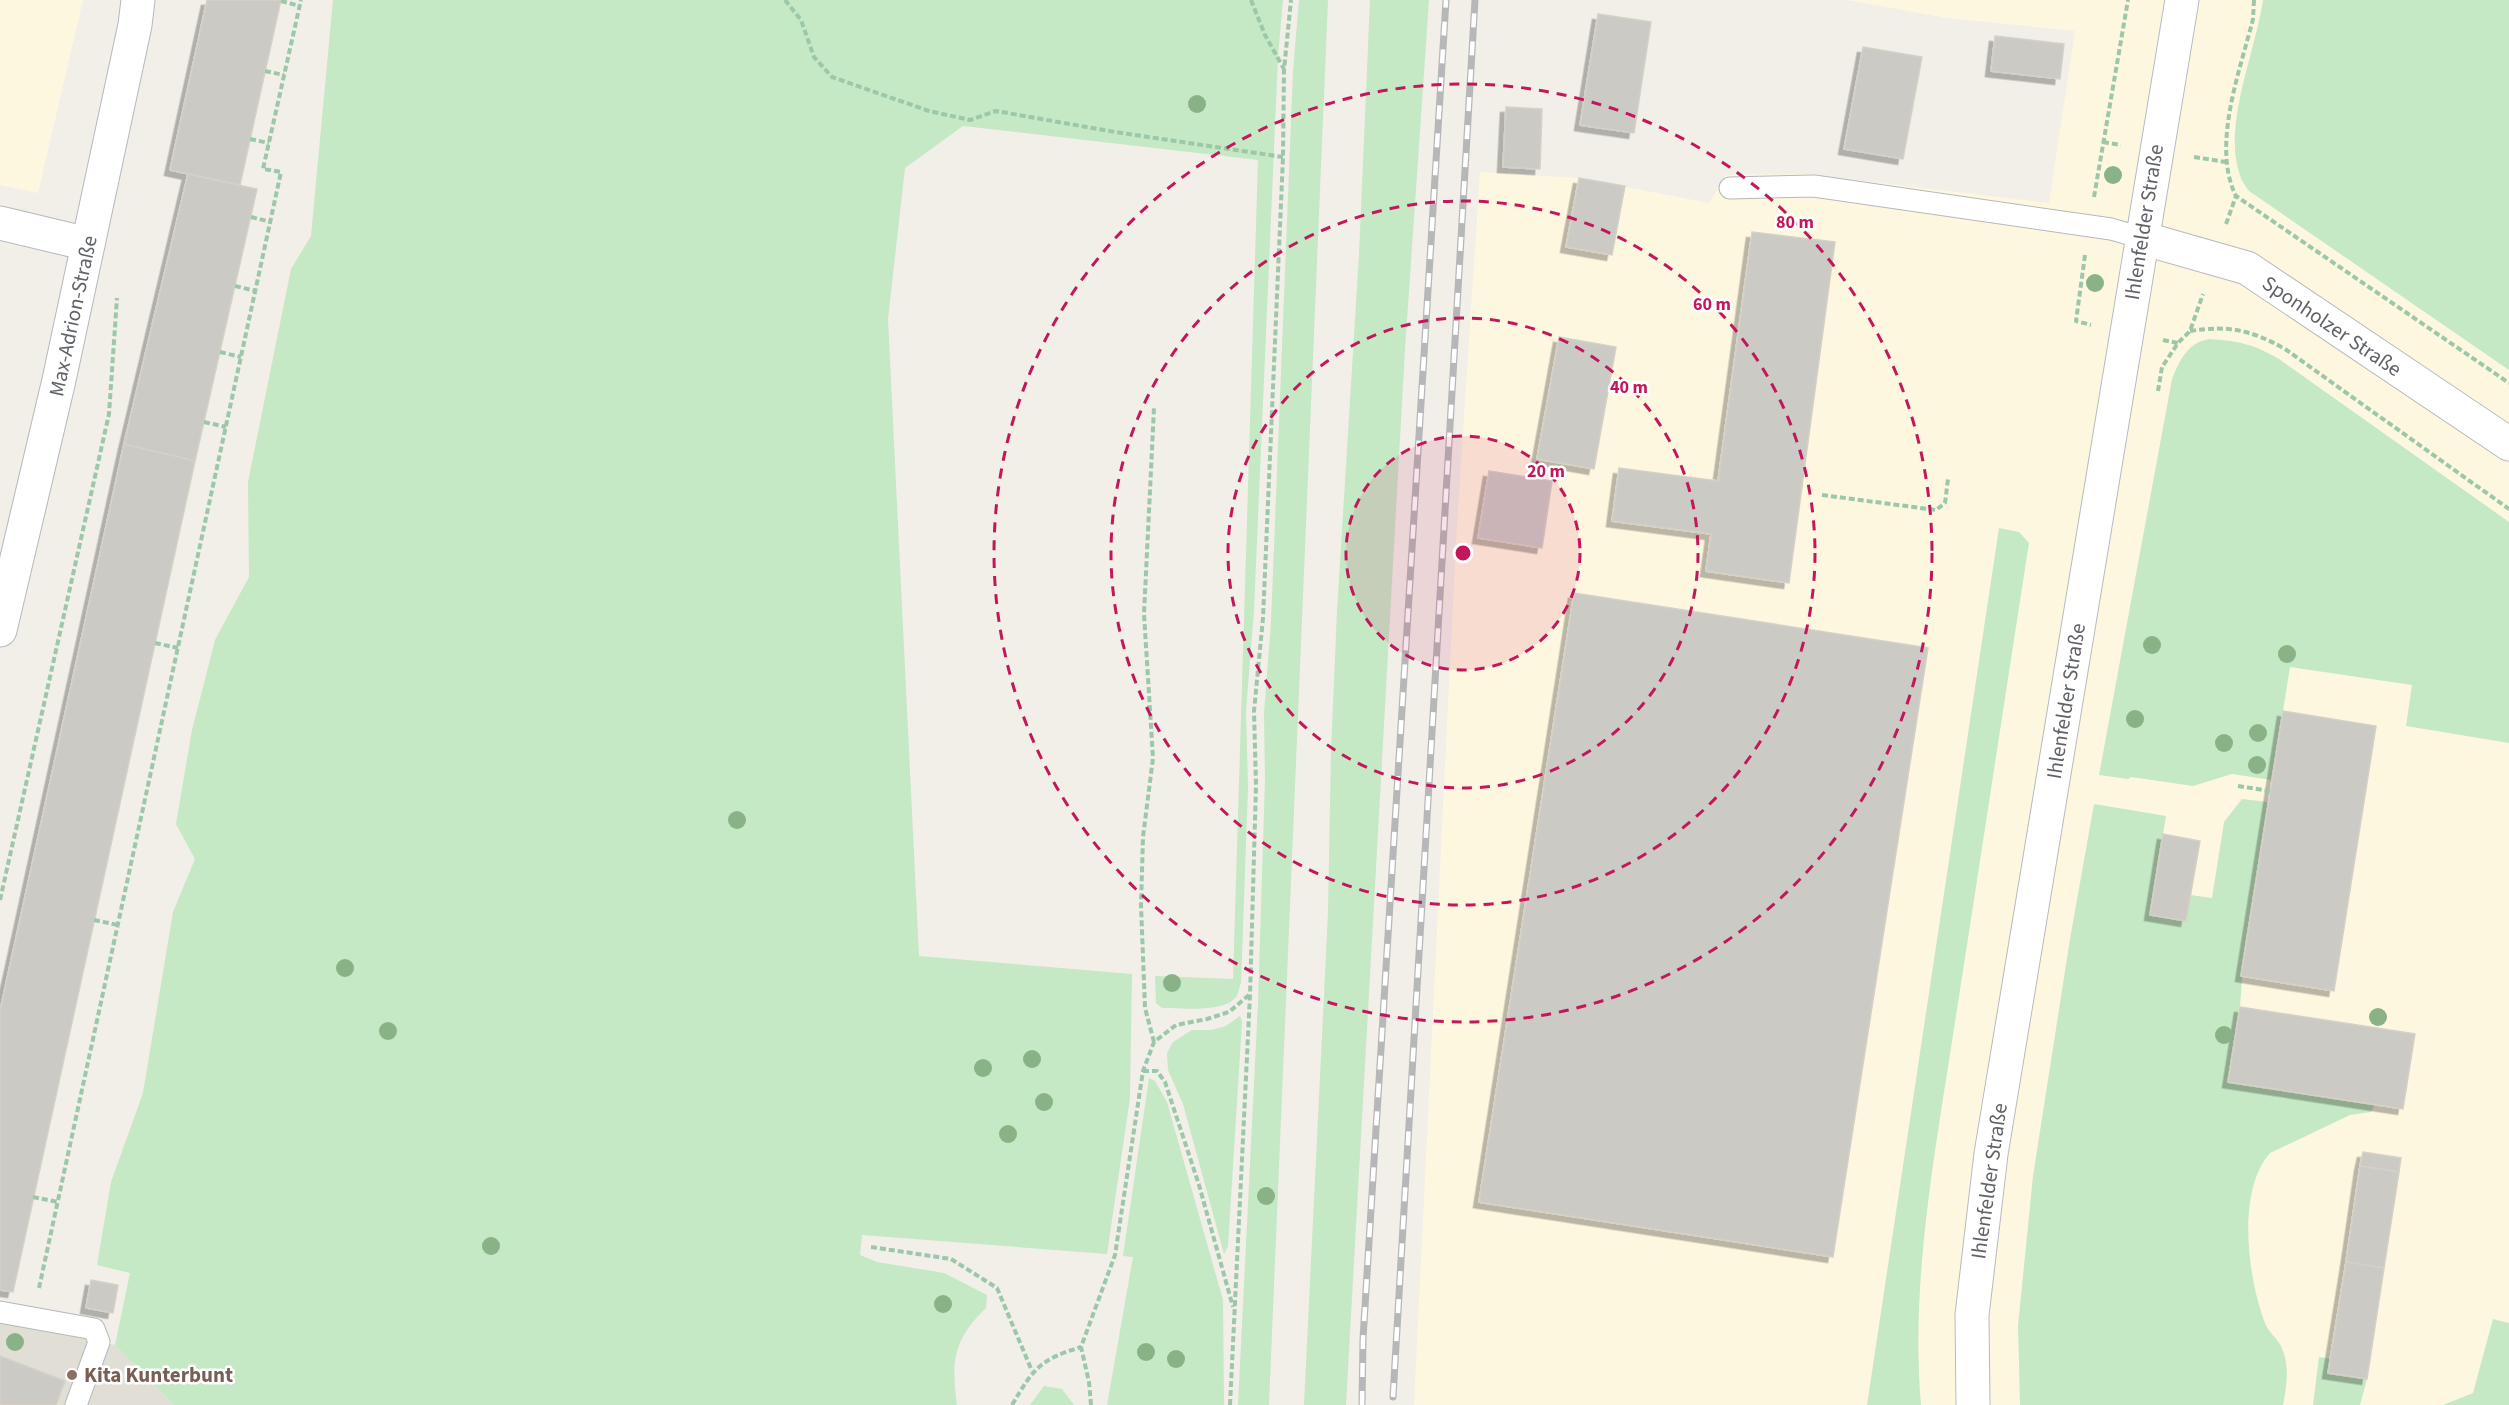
<svg xmlns="http://www.w3.org/2000/svg" width="2509" height="1405" font-family="'Source Sans 3',sans-serif">
	<style>
		.commercial { fill: #fef7e0 }
		.education { fill: #e1ded6 }
		.green { fill: #c5e8c5 }
		.building { fill: #cccac5; stroke: #d6d1c6; stroke-width: 1.5; filter: url(#shadow) }
		.lines { fill: none; stroke-linecap: round; stroke-linejoin: round }
		.service-casing { stroke: #b5b8bc; stroke-width: 23 }
		.minor-casing { stroke: #b5b8bc; stroke-width: 35 }
		.tertiary-casing { stroke: #b5b8bc; stroke-width: 35 }
		.secondary-casing { stroke: #b6babf; stroke-width: 35 }
		.path { stroke: #9cc7a9; stroke-width: 4; stroke-dasharray: 6 3; stroke-linecap: butt }
		.service { stroke: #fff; stroke-width: 21 }
		.minor { stroke: #fff; stroke-width: 33 }
		.tertiary { stroke: #fff; stroke-width: 33 }
		.secondary { stroke: #fff; stroke-width: 33 }
		.rail-casing { stroke: #b6b7b8; stroke-width: 7 }
		.rail { stroke: #fff; stroke-width: 4.5; stroke-dasharray: 14; stroke-linecap: butt }
		.tree { fill: #89b387 }
		.ring { fill: none; stroke: #c2185b; stroke-width: 3; stroke-dasharray: 10 8 }
		.education-dot { fill: #8d6e63; stroke: #fff; stroke-width: 2 }
		.labels { text-anchor: middle; stroke-width: 5; stroke-linejoin: round; paint-order: stroke }
		.street-label { font-size: 21px; fill: #5f6368; stroke: #fff }
		.education-label { font-size: 21px; font-weight: bold; fill: #785e54; stroke: #fff; text-anchor: start }
		.centre { fill: #c2185b; stroke: #fff; stroke-width: 3 }
		.ring-label { font-size: 18px; text-anchor: middle; font-weight: bold; fill: #c2185b; stroke: #fff; stroke-width: 5; stroke-linejoin: round; paint-order: stroke }
	</style>
	<defs>
		<filter id="shadow"><feDropShadow dx="-5.5" dy="5.5" stdDeviation="0" flood-color="#0004"/></filter>
	</defs>
	<rect width="100%" height="100%" fill="#f1efe8"/>
	<!-- commercial -->
	<g class="commercial">
		<polygon points="0,0 83,0 38,193 0,185"/>
		<polygon points="1847,0 2263,0 2234,137 2240,179 2249,191 2509,370 2509,1405 1414,1405 1456,540 1480,172 1579,178 1709,203 1726,175 1805,174 2049,203 2075,31 1947,18"/>
	</g>
	<!-- education -->
	<polygon class="education" points="0,1322 115,1345 174,1405 0,1405"/>
	<!-- green -->
	<g class="green">
		<path d="M333,0H1283L1278,56L1254,610L1246,711L1248,788L1241,983C1239,987 1239,993 1236,997C1224,1013 1180,1008 1162,1008L1156,1003L1155,976L1233,979L1258,160L963,126L905,168L888,319L919,956L1132,974L1130,1098L1107,1254L862,1235L860,1255L877,1262L944,1273L987,1295L986,1308C953,1340 951,1361 957,1405H174L115,1345L130,1273L97,1265L111,1182L143,1093L173,912L195,859L176,824L192,730L215,640L249,577L248,482L291,269L311,236Z"/>
		<polygon points="1299,0 1328,0 1269,1405 1238,1405 1258,1003 1265,780 1264,713 1271,622 1293,71"/>
		<polygon points="1370,0 1429,0 1405,349 1346,1405 1304,1405 1328,913 1331,750 1337,611 1359,255"/>
		<path d="M2263,0H2509V370L2249,191C2213,145 2256,54 2263,0Z"/>
		<path d="M2209,339C2239,341 2253,344 2279,359L2509,522V743L2406,726L2412,685L2290,667L2272,780L2232,774L2193,786L2131,777L2128,779L2099,775L2172,379C2180,360 2187,343 2209,339Z"/>
		<path d="M1999,528L2019,532L2029,543C2004,703 1980,863 1955,1022C1936,1148 1910,1278 1921,1405H1867Z"/>
		<path d="M2242,799L2268,802L2243,964L2240,1007L2229,1082L2375,1105L2371,1112L2350,1115L2270,1153C2236,1191 2248,1279 2265,1323C2268,1332 2277,1338 2281,1346C2290,1365 2287,1385 2283,1405H2020L2018,1326L2033,1176L2070,939L2094,804L2166,816L2150,914L2186,921L2190,895L2212,898L2224,822Z"/>
		<polygon points="1240,1016 1242,1022 1228,1246 1224,1254 1183,1104 1168,1070 1167,1053 1173,1042 1192,1030 1212,1030 1226,1026"/>
		<polygon points="1149,1078 1155,1081 1167,1102 1223,1300 1224,1405 1107,1405 1133,1257 1123,1256"/>
		<polygon points="2493,1319 2509,1323 2509,1405 2443,1405 2473,1393"/>
		<polygon points="2319,1357 2331,1359 2329,1373 2367,1379 2360,1405 2313,1405"/>
		<polygon points="1044,1386 1062,1389 1074,1405 1030,1405"/>
	</g>
	<!-- building -->
	<g class="building">
		<polygon points="207,0 281,0 240,185 170,170"/>
		<polygon points="1598,14 1651,22 1634,133 1580,125"/>
		<polygon points="1995,36 2064,44 2060,79 1991,71"/>
		<polygon points="1863,47 1922,57 1903,159 1844,149"/>
		<polygon points="1506,107 1542,109 1540,169 1503,167"/>
		<polygon points="188,174 257,189 195,461 124,444"/>
		<polygon points="1579,178 1625,186 1612,255 1566,247"/>
		<polygon points="1752,232 1835,242 1789,583 1706,571 1711,534 1612,521 1619,468 1718,481"/>
		<polygon points="1559,337 1616,347 1594,469 1537,459"/>
		<polygon points="124,444 195,461 13,1292 0,1290 0,1011"/>
		<polygon points="1489,471 1552,481 1542,548 1478,538"/>
		<polygon points="1574,593 1928,648 1833,1257 1479,1202"/>
		<polygon points="2283,711 2376,726 2334,991 2241,976"/>
		<polygon points="2163,834 2200,841 2186,921 2150,915"/>
		<polygon points="2240,1007 2415,1034 2403,1109 2228,1082"/>
		<polygon points="2363,1152 2401,1158 2399,1172 2360,1166"/>
		<polygon points="2360,1166 2399,1172 2384,1268 2346,1262"/>
		<polygon points="2346,1262 2384,1268 2367,1379 2328,1373"/>
		<polygon points="91,1280 118,1285 113,1313 86,1308"/>
		<polygon points="0,1356 65,1381 56,1405 0,1405"/>
	</g>
	<g class="lines">
		<defs>
			<g id="service">
				<polyline points="1730,188 1814,186 2111,229 2142,238"/>
				<polyline points="0,1312 94,1329 99,1342 76,1405"/>
			</g>
			<g id="minor">
				<polyline points="0,223 88,244"/>
				<polyline points="0,630 59,380 135,25 138,0"/>
			</g>
			<polyline id="tertiary" points="2142,238 2247,268 2509,444"/>
			<polyline id="secondary" points="1973,1405 1972,1315 1991,1154 2182,0"/>
		</defs>
		<!-- service casing -->
		<use href="#service" class="service-casing"/>
		<!-- minor casing -->
		<use href="#minor" class="minor-casing"/>
		<!-- tertiary casing -->
		<use href="#tertiary" class="tertiary-casing"/>
		<!-- secondary casing -->
		<use href="#secondary" class="secondary-casing"/>
		<!-- path -->
		<g class="path">
			<polyline points="785,0 801,20 814,57 832,77 929,111 970,120 996,111 1115,132 1283,157"/>
			<polyline points="1251,0 1265,35 1284,69"/>
			<path d="M2254,0L2253,19C2240,71 2211,146 2236,196L2509,383"/>
			<polyline points="281,1 300,6"/>
			<polyline points="265,71 284,75"/>
			<polyline points="250,139 269,143"/>
			<polyline points="2103,142 2121,145"/>
			<polyline points="2194,157 2226,162"/>
			<polyline points="2094,197 2128,0"/>
			<polyline points="251,217 271,222"/>
			<polyline points="2226,224 2236,196"/>
			<polyline points="2085,255 2076,321 2091,325"/>
			<polyline points="235,286 256,291"/>
			<path d="M2190,331C2229,325 2251,330 2285,349L2509,509"/>
			<polyline points="2163,340 2178,343"/>
			<polyline points="220,352 241,357"/>
			<polyline points="2158,391 2162,367 2178,343 2190,331 2203,294"/>
			<polyline points="204,422 226,427"/>
			<polyline points="1822,495 1936,510 1945,503 1948,479"/>
			<polyline points="155,643 178,648"/>
			<polyline points="2238,786 2270,791"/>
			<polyline points="0,900 109,414 117,298"/>
			<polyline points="94,920 118,925"/>
			<polyline points="1154,1042 1145,1008 1141,905 1143,837 1153,758 1144,614 1154,408"/>
			<polyline points="1143,1071 1157,1071 1165,1082 1199,1185 1233,1307"/>
			<polyline points="33,1197 58,1202"/>
			<polyline points="871,1247 951,1259 997,1288 1032,1371"/>
			<polyline points="39,1288 281,172 263,169 301,0"/>
			<path d="M1012,1405C1034,1368 1039,1360 1081,1347"/>
			<polyline points="1091,1405 1089,1382 1081,1347 1115,1255 1143,1071 1154,1042 1176,1025 1207,1019 1229,1012 1249,995"/>
			<polyline points="1230,1405 1250,995 1256,785 1254,711 1263,618 1283,157 1284,70 1291,0"/>
		</g>
		<!-- service -->
		<use href="#service" class="service"/>
		<!-- minor -->
		<use href="#minor" class="minor"/>
		<!-- tertiary -->
		<use href="#tertiary" class="tertiary"/>
		<!-- secondary -->
		<use href="#secondary" class="secondary"/>
		<defs>
			<g id="rail">
				<polyline points="1393,1397 1475,0"/>
				<polyline points="1362,1405 1363,1339 1446,0"/>
			</g>
		</defs>
		<!-- rail casing -->
		<use href="#rail" class="rail-casing"/>
		<!-- rail -->
		<use href="#rail" class="rail"/>
	</g>
	<!-- trees -->
	<g class="tree">
		<circle cx="1197" cy="104" r="9"/>
		<circle cx="2113" cy="175" r="9"/>
		<circle cx="2095" cy="283" r="9"/>
		<circle cx="2152" cy="645" r="9"/>
		<circle cx="2287" cy="654" r="9"/>
		<circle cx="2135" cy="719" r="9"/>
		<circle cx="2258" cy="733" r="9"/>
		<circle cx="2224" cy="743" r="9"/>
		<circle cx="2257" cy="765" r="9"/>
		<circle cx="737" cy="820" r="9"/>
		<circle cx="345" cy="968" r="9"/>
		<circle cx="1172" cy="983" r="9"/>
		<circle cx="2378" cy="1017" r="9"/>
		<circle cx="388" cy="1031" r="9"/>
		<circle cx="2224" cy="1035" r="9"/>
		<circle cx="1032" cy="1059" r="9"/>
		<circle cx="983" cy="1068" r="9"/>
		<circle cx="1044" cy="1102" r="9"/>
		<circle cx="1008" cy="1134" r="9"/>
		<circle cx="1266" cy="1196" r="9"/>
		<circle cx="491" cy="1246" r="9"/>
		<circle cx="943" cy="1304" r="9"/>
		<circle cx="15" cy="1342" r="9"/>
		<circle cx="1146" cy="1352" r="9"/>
		<circle cx="1176" cy="1359" r="9"/>
	</g>
	<!-- distance rings -->
	<circle cx="1463" cy="553" r="117" fill="#c2185b" fill-opacity=".12"/>
	<g class="ring">
		<circle cx="1463" cy="553" r="117"/>
		<circle cx="1463" cy="553" r="235"/>
		<circle cx="1463" cy="553" r="352"/>
		<circle cx="1463" cy="553" r="469"/>
	</g>
	<!-- markers -->
	<circle class="education-dot" cx="72" cy="1375" r="6"/>
	<g class="labels">
		<!-- street labels -->
		<g class="street-label">
			<text transform="translate(2144 222) rotate(-81)" y="7">Ihlenfelder Straße</text>
			<text transform="translate(73 316) rotate(-78)" y="7">Max-Adrion-Straße</text>
			<text transform="translate(2332 326) rotate(34)" y="7">Sponholzer Straße</text>
			<text transform="translate(2066 701) rotate(-81)" y="7">Ihlenfelder Straße</text>
			<text transform="translate(1989 1181) rotate(-82)" y="7">Ihlenfelder Straße</text>
		</g>
		<!-- education labels -->
		<g class="education-label">
			<text x="84" y="1382">Kita Kunterbunt</text>
		</g>
	</g>
	<circle cx="1463" cy="553" r="9" class="centre"/>
	<g class="ring-label">
		<text x="1795" y="228">80 m</text>
		<text x="1712" y="310">60 m</text>
		<text x="1629" y="393">40 m</text>
		<text x="1546" y="477">20 m</text>
	</g>
</svg>
